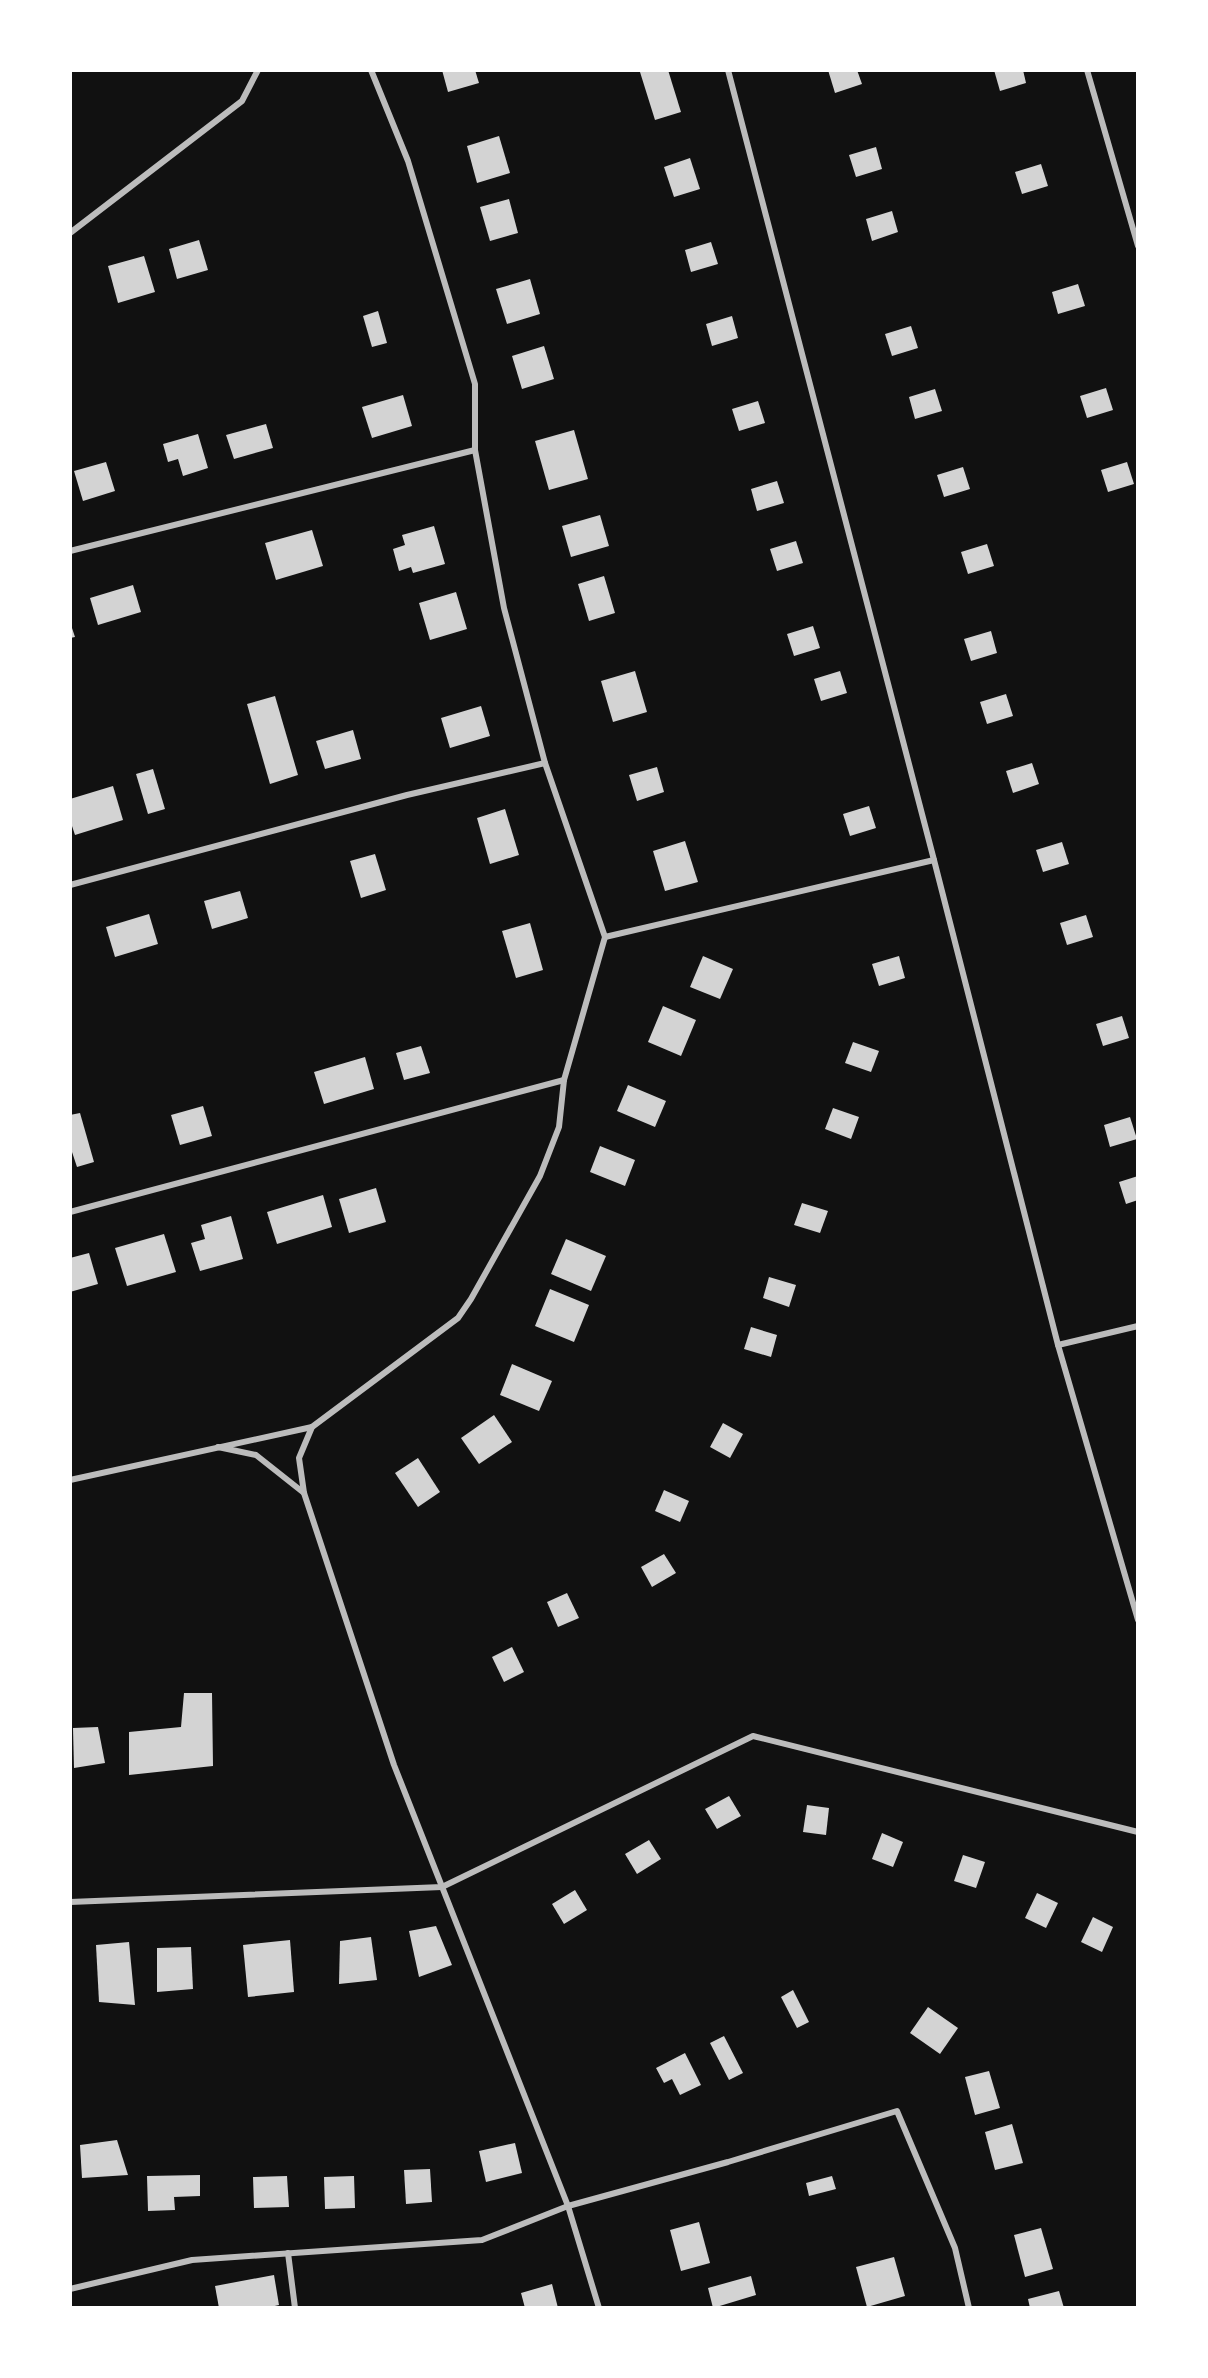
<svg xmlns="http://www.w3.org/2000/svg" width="1208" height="2378" viewBox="0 0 1208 2378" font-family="'Noto Sans',sans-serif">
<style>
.building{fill:#d3d3d3}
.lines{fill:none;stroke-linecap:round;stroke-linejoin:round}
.minor{stroke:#bcbcbc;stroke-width:6}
</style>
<rect width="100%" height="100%" fill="#111"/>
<g class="building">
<polygon points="442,70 475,70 479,83 448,92"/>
<polygon points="644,70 668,70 681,112 655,120 640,72"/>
<polygon points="828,70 857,70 862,84 835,93"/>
<polygon points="994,70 1023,70 1026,83 1000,91"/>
<polygon points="499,136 510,173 477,183 467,146"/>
<polygon points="876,147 882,169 856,177 849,155"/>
<polygon points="690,158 700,189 674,197 664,167"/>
<polygon points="1041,164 1048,186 1022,194 1015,172"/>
<polygon points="509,199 518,233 490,241 480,207"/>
<polygon points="892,211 898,232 872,241 866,219"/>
<polygon points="199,240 208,270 177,279 169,249"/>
<polygon points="711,242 718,264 691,272 685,250"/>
<polygon points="144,256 155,292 118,303 108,266"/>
<polygon points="530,279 540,314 507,324 496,289"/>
<polygon points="1078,284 1085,306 1058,314 1052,292"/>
<polygon points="378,311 387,343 372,347 363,316"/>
<polygon points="732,316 738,338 712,346 706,324"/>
<polygon points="911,326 918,348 892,356 885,334"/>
<polygon points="544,346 554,379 522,389 512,356"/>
<polygon points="1106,388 1113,410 1087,418 1080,396"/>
<polygon points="935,389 942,411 915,419 909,397"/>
<polygon points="403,395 412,426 372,438 362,407"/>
<polygon points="758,401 765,423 739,431 732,409"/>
<polygon points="266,424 273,448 234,459 226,435"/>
<polygon points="574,430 588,479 549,490 535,441"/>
<polygon points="198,434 208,468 183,476 178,459 168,462 163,444"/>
<polygon points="106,462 115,491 83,501 74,471"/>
<polygon points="1127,462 1134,484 1108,492 1101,470"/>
<polygon points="963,467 970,489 944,497 937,475"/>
<polygon points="777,481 784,503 757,511 751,489"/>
<polygon points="600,515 609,546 571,557 562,526"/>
<polygon points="434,526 445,564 413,573 411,567 399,571 393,549 405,545 402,535"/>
<polygon points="312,530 323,566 276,580 265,543"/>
<polygon points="796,541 803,563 777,571 770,549"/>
<polygon points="987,544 994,566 968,574 961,552"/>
<polygon points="604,576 615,613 589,621 578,584"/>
<polygon points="133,585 141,612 98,625 90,598"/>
<polygon points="456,592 467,629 430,640 419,603"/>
<polygon points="70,622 75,637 70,638"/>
<polygon points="813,626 820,648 794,656 787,634"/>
<polygon points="991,631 997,653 971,661 964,639"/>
<polygon points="635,671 647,712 613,722 601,681"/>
<polygon points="840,671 847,693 821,701 814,679"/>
<polygon points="1006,694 1013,716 987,724 980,702"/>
<polygon points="275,696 298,775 270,784 247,704"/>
<polygon points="481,706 490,736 450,748 441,718"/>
<polygon points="353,730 361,759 325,769 316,741"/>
<polygon points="1032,763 1039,784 1013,793 1006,771"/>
<polygon points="657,767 664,792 637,801 629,775"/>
<polygon points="153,769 165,809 148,814 136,774"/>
<polygon points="113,786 123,820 75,835 70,820 70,799"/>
<polygon points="869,806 876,828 850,836 843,814"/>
<polygon points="505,809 519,855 490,864 477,818"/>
<polygon points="685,841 698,882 665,891 653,851"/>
<polygon points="1062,842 1069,864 1043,872 1036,850"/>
<polygon points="375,854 386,890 361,898 350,861"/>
<polygon points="240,891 248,918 212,929 204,901"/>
<polygon points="149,914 158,944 115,957 106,927"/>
<polygon points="1086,915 1093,937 1067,945 1060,923"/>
<polygon points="530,923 543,970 516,978 502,931"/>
<polygon points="703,956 733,969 720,999 690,987"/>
<polygon points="899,956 905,978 879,986 872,964"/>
<polygon points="663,1006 696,1020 681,1056 648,1042"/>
<polygon points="1122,1016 1129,1038 1103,1046 1096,1024"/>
<polygon points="853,1042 879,1051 871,1072 845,1063"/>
<polygon points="421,1046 430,1073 404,1080 396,1053"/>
<polygon points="365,1057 374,1089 324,1104 314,1072"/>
<polygon points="628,1085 666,1101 655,1127 617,1111"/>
<polygon points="203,1106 212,1136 180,1145 171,1115"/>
<polygon points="833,1108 859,1117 851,1139 825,1129"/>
<polygon points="80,1113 94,1162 77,1167 70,1146 70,1115"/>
<polygon points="1130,1117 1137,1139 1110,1147 1104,1125"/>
<polygon points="600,1146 635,1160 625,1186 590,1172"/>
<polygon points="1138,1176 1138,1200 1126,1204 1119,1182"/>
<polygon points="376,1188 386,1222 349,1233 339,1199"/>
<polygon points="323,1195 332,1227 277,1244 267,1212"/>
<polygon points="802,1203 828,1211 820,1233 794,1225"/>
<polygon points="231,1216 243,1259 200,1271 191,1243 205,1239 201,1225"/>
<polygon points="164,1234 176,1272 127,1286 115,1248"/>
<polygon points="566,1239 606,1256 591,1291 551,1274"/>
<polygon points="89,1253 98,1284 70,1292 70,1258"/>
<polygon points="769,1277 796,1285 789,1307 763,1298"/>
<polygon points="550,1289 589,1305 574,1342 535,1326"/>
<polygon points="751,1327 777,1335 771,1357 744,1349"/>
<polygon points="512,1364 552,1381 539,1411 500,1395"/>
<polygon points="494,1415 512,1442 479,1464 461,1438"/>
<polygon points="723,1423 743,1434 730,1458 710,1447"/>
<polygon points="418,1458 440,1492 418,1507 395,1473"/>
<polygon points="664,1490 689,1501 680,1522 655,1511"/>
<polygon points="664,1554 676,1573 652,1587 641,1567"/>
<polygon points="567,1593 579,1618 558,1627 547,1602"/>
<polygon points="512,1647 524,1672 504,1682 492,1657"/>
<polygon points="184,1693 212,1693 213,1766 129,1775 129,1732 181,1727"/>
<polygon points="98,1727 105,1763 74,1768 73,1728"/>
<polygon points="729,1796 741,1816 717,1829 705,1809"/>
<polygon points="807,1805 829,1808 826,1835 803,1832"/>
<polygon points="882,1833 903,1842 893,1867 872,1859"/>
<polygon points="649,1840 661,1859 637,1874 625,1854"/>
<polygon points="963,1855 985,1862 976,1888 954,1881"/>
<polygon points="575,1890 587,1910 564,1924 552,1904"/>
<polygon points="1037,1893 1058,1903 1046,1928 1025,1918"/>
<polygon points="1093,1917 1113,1927 1102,1952 1081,1942"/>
<polygon points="436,1926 452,1965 419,1977 409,1931"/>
<polygon points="371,1937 377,1980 339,1984 340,1941"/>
<polygon points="290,1940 294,1992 248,1997 243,1945"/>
<polygon points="129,1942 135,2005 99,2002 96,1945"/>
<polygon points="191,1947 193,1989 157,1992 157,1948"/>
<polygon points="793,1990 809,2022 797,2028 781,1997"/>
<polygon points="928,2007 958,2028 940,2054 910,2033"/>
<polygon points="724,2036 743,2073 729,2080 710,2043"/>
<polygon points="685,2053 701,2085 680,2095 672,2079 664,2083 656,2068"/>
<polygon points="989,2071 1000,2108 975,2115 965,2077"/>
<polygon points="1012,2124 1023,2163 995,2170 985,2132"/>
<polygon points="117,2140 128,2175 82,2178 80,2145"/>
<polygon points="515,2143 522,2173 486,2182 479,2151"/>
<polygon points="430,2169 432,2202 406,2204 404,2170"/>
<polygon points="200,2175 200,2196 174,2197 175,2210 148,2211 147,2176"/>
<polygon points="287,2176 289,2207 254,2208 253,2177"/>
<polygon points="354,2176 355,2208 325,2209 324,2177"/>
<polygon points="832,2176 836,2189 809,2196 806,2183"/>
<polygon points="699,2222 710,2263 681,2271 670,2230"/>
<polygon points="1041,2228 1053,2269 1025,2277 1014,2235"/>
<polygon points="894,2257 905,2296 867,2307 856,2267"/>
<polygon points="274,2275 279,2305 266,2308 219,2308 215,2286"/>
<polygon points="751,2276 756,2295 713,2308 708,2288"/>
<polygon points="552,2284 558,2308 525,2308 521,2293"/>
<polygon points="1059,2291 1064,2308 1030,2308 1028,2299"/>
</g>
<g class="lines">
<g class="minor">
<polyline points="371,70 408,161 475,384 475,450 504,608 545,763 605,937 564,1080 559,1127 540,1176 471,1299 458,1318 312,1427 299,1458 304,1493 394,1765 568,2206 599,2308"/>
<polyline points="728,70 934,860 1058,1345 1138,1620"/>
<polyline points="1087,70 1138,246"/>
<polyline points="70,233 242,101 258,70"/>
<polyline points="70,551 475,450"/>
<polyline points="70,885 407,795 545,763"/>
<polyline points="605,937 934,860"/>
<polyline points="70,1212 564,1080"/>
<polyline points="1058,1345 1138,1326"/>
<polyline points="218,1447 256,1455 304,1493"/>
<polyline points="70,1480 312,1427"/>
<polyline points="70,1902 442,1887 753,1736 1138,1832"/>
<polyline points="288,2253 295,2308"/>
<polyline points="70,2289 192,2260 482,2240 568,2206 728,2162 897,2111 955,2248 969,2308"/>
</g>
</g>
<rect width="1208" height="2378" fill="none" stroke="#ffffff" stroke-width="144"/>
</svg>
